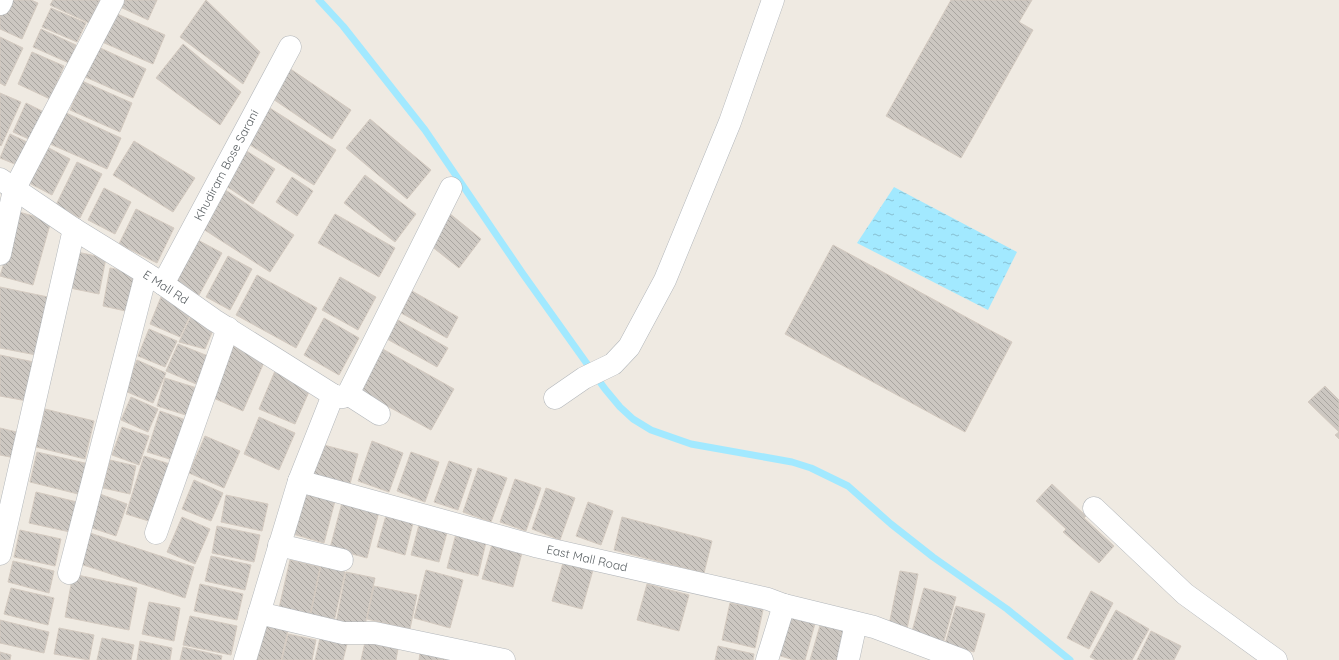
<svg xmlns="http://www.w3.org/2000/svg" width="1339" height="660" viewBox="0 0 1339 660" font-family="Quicksand,sans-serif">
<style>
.water{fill:url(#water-ripples)}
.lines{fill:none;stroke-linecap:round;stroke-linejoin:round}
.stream{stroke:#a2e9ff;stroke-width:7}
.building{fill:url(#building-back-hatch);stroke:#d4cac0}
.minor-casing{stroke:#b3b7bb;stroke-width:23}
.minor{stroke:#fff;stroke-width:22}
.labels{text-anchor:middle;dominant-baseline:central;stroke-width:3.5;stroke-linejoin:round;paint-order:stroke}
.street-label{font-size:12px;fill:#5b6164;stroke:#fff}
</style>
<defs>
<pattern id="water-ripples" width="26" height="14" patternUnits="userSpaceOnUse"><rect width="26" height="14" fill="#a2e9ff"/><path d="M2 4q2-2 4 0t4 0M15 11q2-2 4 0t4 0" fill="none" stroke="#87c0d2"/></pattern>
<pattern id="building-back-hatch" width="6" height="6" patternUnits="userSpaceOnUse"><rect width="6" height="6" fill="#ccc7c1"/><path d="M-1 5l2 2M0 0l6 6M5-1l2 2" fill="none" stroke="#a9a5a0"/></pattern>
</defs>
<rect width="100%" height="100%" fill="#efeae2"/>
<polygon class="water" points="894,187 1017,252 988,310 857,243"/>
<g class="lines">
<polyline class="stream" points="319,0 343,26 425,130 523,274 605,389 620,407 633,419 651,430 691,444 792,462 811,468 848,486 891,524 933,557 1007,609 1070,660"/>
</g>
<g class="building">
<polygon points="5,0 31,0 38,3 22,39 0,29 0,11"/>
<polygon points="53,0 100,0 89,23 50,5"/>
<polygon points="120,0 157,0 148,20 118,6"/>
<polygon points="206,0 260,52 243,84 180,37"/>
<polygon points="951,0 1032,0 1019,22 1033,30 961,158 886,116"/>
<polygon points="51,8 86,23 77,42 42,27"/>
<polygon points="115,13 165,35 153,64 102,42"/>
<polygon points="41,29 76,45 69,63 33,47"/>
<polygon points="0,37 23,48 5,86 0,83"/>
<polygon points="183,44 241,92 220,125 156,78"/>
<polygon points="96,46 146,69 133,98 83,76"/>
<polygon points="32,52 64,66 50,99 18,84"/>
<polygon points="289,68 351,110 332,139 270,97"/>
<polygon points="82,81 132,103 120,132 70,110"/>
<polygon points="0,93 21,102 1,146 0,145"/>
<polygon points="26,103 44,112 31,140 13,132"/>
<polygon points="265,105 336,150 314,185 242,140"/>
<polygon points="64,112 121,138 107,169 50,144"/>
<polygon points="370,119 431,170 407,199 346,148"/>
<polygon points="10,134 27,142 17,165 0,158"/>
<polygon points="134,141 195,178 173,212 113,175"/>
<polygon points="47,147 70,159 52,195 29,183"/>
<polygon points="245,150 275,169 253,204 223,184"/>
<polygon points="77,162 102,174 80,218 56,205"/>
<polygon points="365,175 416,214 395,242 344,203"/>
<polygon points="292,177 313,191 297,216 276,202"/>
<polygon points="104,188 131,202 115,234 88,220"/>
<polygon points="224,189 294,235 270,272 200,227"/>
<polygon points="136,209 174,228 157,263 119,244"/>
<polygon points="19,212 51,221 33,285 0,276"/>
<polygon points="449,213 481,239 459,268 426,242"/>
<polygon points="335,214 395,248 379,277 318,243"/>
<polygon points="196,239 222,253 199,295 173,281"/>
<polygon points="833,245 1012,342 965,432 785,334"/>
<polygon points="72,251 106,258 99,294 65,287"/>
<polygon points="228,256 252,269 230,310 206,297"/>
<polygon points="110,268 137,273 130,312 103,306"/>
<polygon points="257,275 317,308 296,348 236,315"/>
<polygon points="340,277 376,297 358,330 322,310"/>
<polygon points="0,287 48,297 36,355 0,348"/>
<polygon points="412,291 458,317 447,338 401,313"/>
<polygon points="161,297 192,311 180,337 150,324"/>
<polygon points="192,314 216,323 205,349 179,342"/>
<polygon points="324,318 359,338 339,375 304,355"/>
<polygon points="398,320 448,348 437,367 387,339"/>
<polygon points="149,329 177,341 165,367 138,356"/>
<polygon points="178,344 208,356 196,384 166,371"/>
<polygon points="233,346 265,360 243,411 211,397"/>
<polygon points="381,348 454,389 431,430 358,390"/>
<polygon points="0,355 34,362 27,401 0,396"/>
<polygon points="137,360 166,373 153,403 125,391"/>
<polygon points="275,371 311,387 295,424 259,409"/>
<polygon points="165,378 197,388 189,416 157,406"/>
<polygon points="1325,386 1339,400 1339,439 1335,435 1339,432 1308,402"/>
<polygon points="131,397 158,409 148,432 121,420"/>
<polygon points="45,409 94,421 85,459 36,447"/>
<polygon points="160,411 189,421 176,461 147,452"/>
<polygon points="259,417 295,433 279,470 244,454"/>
<polygon points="122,427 149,436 139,465 112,455"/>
<polygon points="0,428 21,433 15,458 0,455"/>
<polygon points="205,436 240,451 224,488 189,473"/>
<polygon points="372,441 403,453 389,492 358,481"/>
<polygon points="320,444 358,454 350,484 312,474"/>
<polygon points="37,452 89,464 82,495 30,482"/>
<polygon points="411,452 439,462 425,502 397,491"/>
<polygon points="144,456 173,465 155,523 126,514"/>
<polygon points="110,460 136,466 130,494 103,488"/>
<polygon points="449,461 472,469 458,510 434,502"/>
<polygon points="478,468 507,478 491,522 463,512"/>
<polygon points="515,479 541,488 526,531 500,522"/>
<polygon points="194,480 223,493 211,521 182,509"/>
<polygon points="1052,484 1086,516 1084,518 1114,546 1099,563 1063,532 1066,529 1036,501"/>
<polygon points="546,488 575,498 560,540 532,529"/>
<polygon points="36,492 77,502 70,532 29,523"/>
<polygon points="304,492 335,501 324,543 293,534"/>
<polygon points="100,494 127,504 116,536 89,527"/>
<polygon points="226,495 268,504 262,531 221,522"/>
<polygon points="343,499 380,508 367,558 330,548"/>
<polygon points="588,502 613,511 601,545 576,536"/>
<polygon points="387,512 414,519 405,555 377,547"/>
<polygon points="182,517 210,529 195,564 167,552"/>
<polygon points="622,517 712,541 704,573 614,550"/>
<polygon points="420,521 448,529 439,562 411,555"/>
<polygon points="217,526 260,535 254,562 212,553"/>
<polygon points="20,530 61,539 55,566 14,557"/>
<polygon points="457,530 487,538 478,576 447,568"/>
<polygon points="87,532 194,567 185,598 77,563"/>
<polygon points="493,541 523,549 513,587 482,579"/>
<polygon points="211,556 251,565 245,590 205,581"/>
<polygon points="290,560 320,567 310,615 279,608"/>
<polygon points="13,561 54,571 49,593 8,582"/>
<polygon points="563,563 593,570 582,609 552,601"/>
<polygon points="321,566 345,572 334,622 310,617"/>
<polygon points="426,570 463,580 450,628 414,618"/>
<polygon points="900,571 918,574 907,629 889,625"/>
<polygon points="346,572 375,578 364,630 336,623"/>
<polygon points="73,574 137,588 129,630 65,617"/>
<polygon points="200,584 243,594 237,620 194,611"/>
<polygon points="647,584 689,595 679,631 637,620"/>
<polygon points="374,586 417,595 410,629 367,619"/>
<polygon points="11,588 54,598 48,625 4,614"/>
<polygon points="924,588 956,597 943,644 911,635"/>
<polygon points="1091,591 1113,603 1089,649 1067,638"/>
<polygon points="149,602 180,608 174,641 142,634"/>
<polygon points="730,603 763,610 755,648 722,640"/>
<polygon points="956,606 985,614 974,652 945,644"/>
<polygon points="1116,610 1149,629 1132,660 1096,660 1090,657"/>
<polygon points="786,612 816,620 805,660 794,660 774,654"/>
<polygon points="190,616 237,626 231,655 183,645"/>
<polygon points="0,620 49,632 44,653 0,643"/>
<polygon points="821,622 849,629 840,660 810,660"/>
<polygon points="258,623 288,630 281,660 248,660"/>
<polygon points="59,628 94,635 89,660 54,654"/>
<polygon points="1151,631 1181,646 1174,660 1137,660"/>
<polygon points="288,634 316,640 312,660 282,660"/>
<polygon points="102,638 134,645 131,660 97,660"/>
<polygon points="320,638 347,644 343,660 315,660"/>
<polygon points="140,641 172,648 170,660 137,660"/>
<polygon points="365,642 398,649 396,660 361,660"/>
<polygon points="718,646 754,654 753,660 715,660"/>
<polygon points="183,647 222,656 221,660 180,660"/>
<polygon points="0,652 11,655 10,660 0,660"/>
<polygon points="420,653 453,660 419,660"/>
</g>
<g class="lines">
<defs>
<g id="minor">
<polyline points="0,4 2,0"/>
<path d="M0 179 74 229 163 284 214 320 333 395C339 397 343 399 348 394L451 188"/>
<polyline points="0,254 14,190 113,0"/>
<polyline points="163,284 290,47"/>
<polyline points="348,394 379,414"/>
<polyline points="333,395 299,481 535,546 768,599 784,605 874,627 962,660"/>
<polyline points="555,398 584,378 613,364 629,347 665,280 730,122 773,0"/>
<polyline points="1094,508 1185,594 1276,660"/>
<polyline points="156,533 228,328"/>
<polyline points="279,545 342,560"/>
<polyline points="0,554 74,229"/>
<polyline points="69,573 146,274"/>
<polyline points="259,613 343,633 375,633 504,660"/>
<polyline points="245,660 299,481"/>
<polyline points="767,660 784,605"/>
<polyline points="848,660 856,623"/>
</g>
</defs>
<use href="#minor" class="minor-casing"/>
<use href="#minor" class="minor"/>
</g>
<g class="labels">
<g class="street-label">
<text transform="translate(226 165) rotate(-62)">Khudiram Bose Sarani</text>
<text transform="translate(166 287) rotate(33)">E Mall Rd</text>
<text transform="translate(587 558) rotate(13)">East Mall Road</text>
</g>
</g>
</svg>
